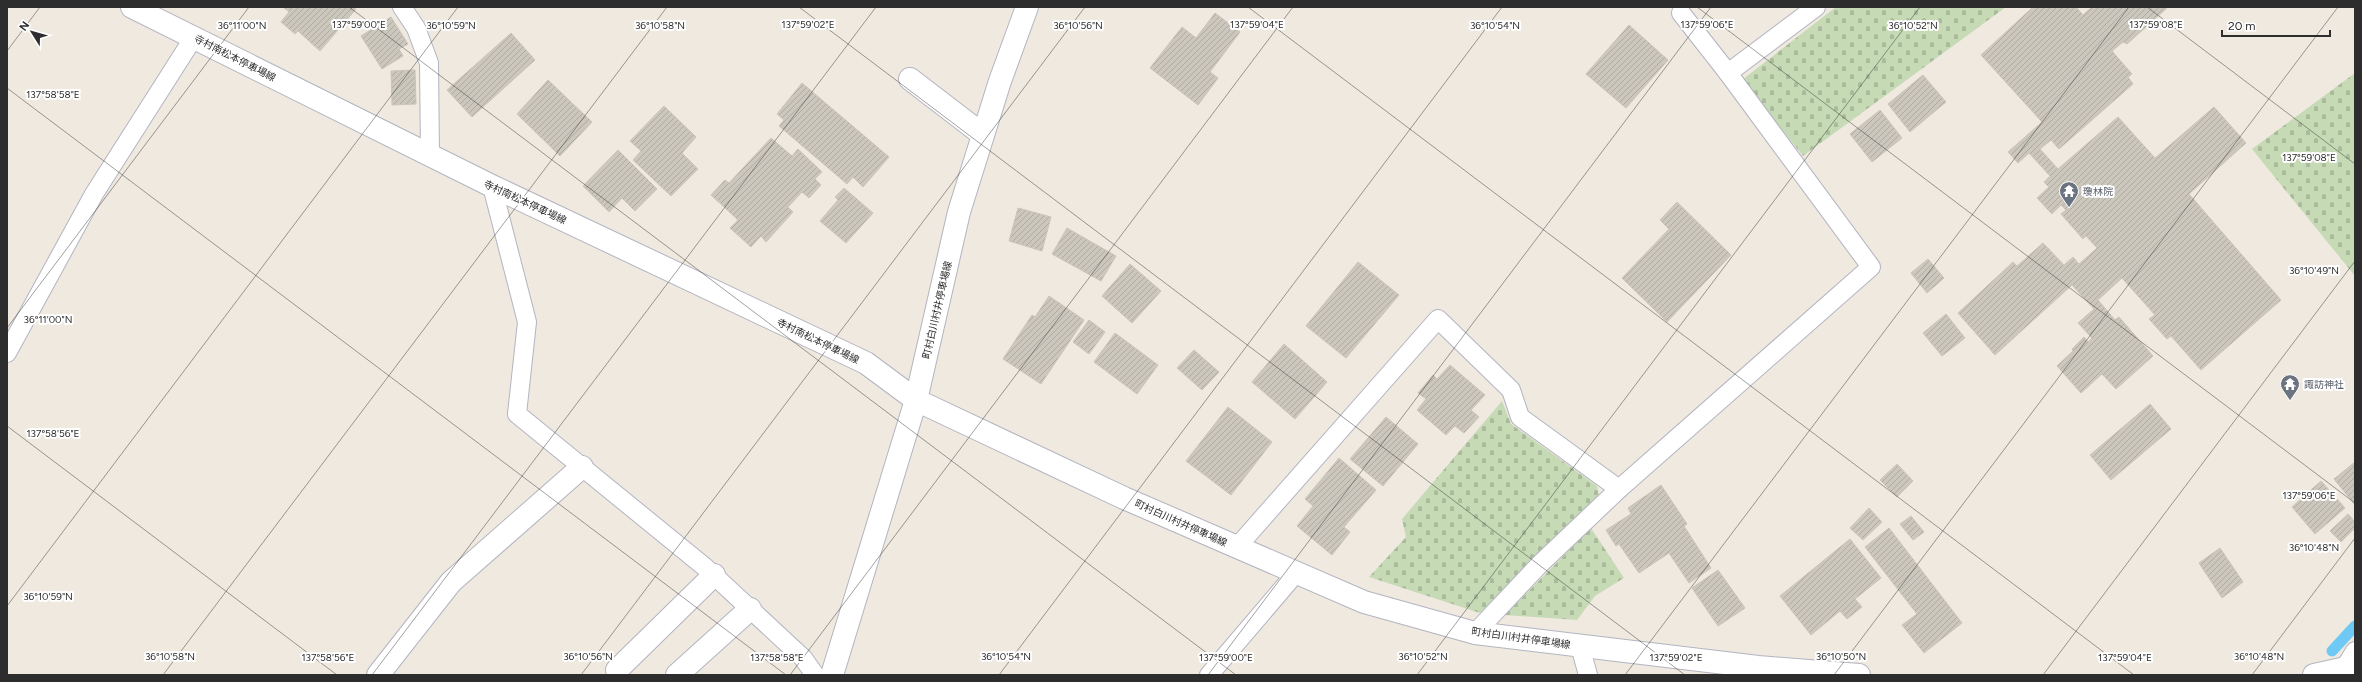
<svg xmlns="http://www.w3.org/2000/svg" width="2362" height="682" viewBox="0 0 2362 682" font-family="Figtree,'Noto Sans JP',sans-serif">
<style>
.cemetery{fill:url(#cemetery-stones)}
.lines{fill:none;stroke-linecap:round;stroke-linejoin:round}
.stream{stroke:#6ecaf5;stroke-width:11}
.building{fill:url(#building-hatch);stroke:#cbc5b8}
.service-casing{stroke:#b3b4c1;stroke-width:20}
.minor-casing{stroke:#b3b4c1;stroke-width:24}
.tertiary-casing{stroke:#b3b4c1;stroke-width:24}
.secondary-casing{stroke:#b3b4c1;stroke-width:24}
.service{stroke:#fff;stroke-width:18}
.minor{stroke:#fff;stroke-width:22}
.tertiary{stroke:#fff;stroke-width:22}
.secondary{stroke:#fff;stroke-width:22}
.ticks{fill:none;stroke:#2d2d2d;stroke-width:1;stroke-opacity:0.45}
.labels{text-anchor:middle;dominant-baseline:central;stroke-width:4;stroke-linejoin:round;paint-order:stroke}
.street-label{font-size:10px;fill:#2d2d2d;stroke:#fff}
.worship-label{font-size:10px;fill:#5b616d;stroke:#fff;text-anchor:start}
.ticks-label{font-size:10px;text-anchor:middle;fill:#2d2d2d;stroke:#fff;stroke-width:4;stroke-linejoin:round;paint-order:stroke}
</style>
<defs>
<pattern id="cemetery-stones" width="16" height="16" patternUnits="userSpaceOnUse"><rect width="16" height="16" fill="#c5dab5"/><path d="M2 7V4a2 2 0 0 1 4 0v3zM10 15v-3a2 2 0 0 1 4 0v3z" fill="#aabb9c"/></pattern>
<pattern id="building-hatch" width="6" height="6" patternUnits="userSpaceOnUse"><rect width="6" height="6" fill="#cbc7bd"/><path d="M-1 1l2-2M0 6l6-6M5 7l2-2" fill="none" stroke="#afaba3"/></pattern>
</defs>
<rect width="100%" height="100%" fill="#efe9df"/>
<g class="cemetery">
<polygon points="1836,7 2006,7 1803,156 1742,80"/>
<polygon points="2355,73 2355,276 2252,149"/>
<polygon points="1502,401 1511,424 1597,486 1599,496 1480,613 1369,577 1406,537 1402,519"/>
<polygon points="1591,528 1624,578 1595,596 1577,620 1505,615"/>
</g>
<g class="lines">
<polyline class="stream" points="2332,651 2355,626"/>
</g>
<g class="building">
<polygon points="283,7 353,7 356,9 320,51 298,31 295,34 281,22 289,12"/>
<polygon points="2033,7 2076,7 2083,15 2092,7 2167,8 2127,44 2123,42 2112,51 2132,74 2128,77 2133,84 2059,149 2051,140 2040,149 2058,169 2118,117 2155,158 2214,107 2246,143 2189,194 2281,300 2201,370 2171,336 2167,339 2149,319 2155,315 2122,278 2098,300 2115,320 2119,317 2153,356 2116,389 2102,374 2081,393 2057,366 2073,351 2072,349 2084,337 2088,342 2092,338 2078,323 2094,309 2072,285 1995,355 1958,313 2013,262 2017,266 2043,243 2064,265 2073,257 2079,264 2097,248 2086,236 2083,239 2061,214 2066,210 2061,205 2052,214 2037,198 2049,187 2044,182 2050,176 2029,153 2018,163 2008,152 2042,122 1981,55"/>
<polygon points="1215,13 1240,32 1210,72 1218,78 1198,105 1150,68 1182,27 1196,38"/>
<polygon points="391,17 408,44 399,49 403,56 382,69 361,36"/>
<polygon points="1629,25 1668,60 1626,108 1586,74"/>
<polygon points="511,33 535,60 472,117 447,90"/>
<polygon points="415,70 416,104 392,105 391,71"/>
<polygon points="1923,75 1946,102 1910,132 1888,104"/>
<polygon points="548,80 592,122 560,156 517,114"/>
<polygon points="802,83 889,157 863,187 853,177 847,184 779,126 784,120 777,114"/>
<polygon points="664,106 696,137 682,153 698,169 671,196 633,160 641,151 630,141"/>
<polygon points="1880,110 1902,138 1872,162 1850,134"/>
<polygon points="771,138 792,156 798,149 822,172 815,179 821,185 809,198 802,192 788,207 793,212 766,242 761,236 751,247 730,228 738,220 711,195 725,180 729,183"/>
<polygon points="618,150 657,189 635,211 622,198 609,212 583,186"/>
<polygon points="844,188 873,213 846,243 820,221 838,200 835,197"/>
<polygon points="1677,202 1731,255 1667,322 1622,278 1669,229 1660,220"/>
<polygon points="1018,208 1051,217 1042,251 1009,241"/>
<polygon points="1067,228 1116,256 1101,281 1052,254"/>
<polygon points="1928,259 1944,278 1927,293 1911,273"/>
<polygon points="1358,262 1399,295 1346,358 1306,326"/>
<polygon points="1130,264 1161,291 1132,323 1102,296"/>
<polygon points="1049,296 1084,320 1041,384 1003,359 1032,315 1035,317"/>
<polygon points="1946,314 1965,338 1942,356 1923,333"/>
<polygon points="1089,320 1105,332 1089,354 1073,342"/>
<polygon points="1115,333 1158,365 1137,394 1094,362"/>
<polygon points="1284,344 1327,382 1295,419 1252,382"/>
<polygon points="1194,350 1219,372 1202,390 1177,368"/>
<polygon points="1450,365 1485,395 1471,410 1479,417 1464,433 1455,426 1446,435 1417,410 1426,399 1418,393 1433,375 1437,379"/>
<polygon points="2150,404 2171,429 2111,480 2090,455"/>
<polygon points="1228,407 1272,442 1231,495 1186,461"/>
<polygon points="1386,417 1418,444 1383,486 1350,459"/>
<polygon points="1339,458 1376,490 1344,527 1350,532 1332,555 1297,526 1313,506 1305,499"/>
<polygon points="2355,462 2355,505 2334,479"/>
<polygon points="1897,464 1913,481 1897,497 1880,480"/>
<polygon points="2321,481 2345,508 2315,534 2292,507"/>
<polygon points="1661,485 1687,524 1684,526 1711,568 1689,583 1669,553 1639,573 1619,544 1616,546 1606,530 1631,514 1628,508"/>
<polygon points="1869,508 1882,522 1863,540 1850,528"/>
<polygon points="2348,514 2355,522 2355,528 2341,542 2330,531"/>
<polygon points="1911,516 1924,532 1913,540 1900,524"/>
<polygon points="1889,528 1962,623 1924,653 1902,625 1917,614 1865,547"/>
<polygon points="1850,539 1881,578 1855,599 1862,607 1847,619 1840,611 1811,635 1780,596"/>
<polygon points="2220,548 2243,582 2222,598 2199,563"/>
<polygon points="1718,570 1745,608 1718,626 1692,588"/>
</g>
<g class="lines">
<defs>
<g id="service">
<polyline points="402,7 416,28 429,63 430,156"/>
<polyline points="1728,73 1816,7"/>
<polyline points="492,186 527,322 517,414 706,568 803,658 815,675"/>
<polyline points="7,353 94,194 194,37"/>
<polyline points="1237,547 1438,319 1511,390 1520,417 1619,489"/>
<polyline points="1475,633 1540,564 1619,489 1871,267 1728,73 1681,13"/>
<polyline points="1580,646 1588,675"/>
<polyline points="2344,669 2355,651"/>
<polyline points="1209,675 1296,573"/>
</g>
<g id="minor">
<polyline points="910,79 983,135"/>
<polyline points="617,670 714,575"/>
<polyline points="378,675 451,582 582,467"/>
<polyline points="677,675 750,609"/>
</g>
<polyline id="tertiary" points="832,675 916,400"/>
<g id="secondary">
<polyline points="132,7 492,186 866,363 916,400 1124,498 1364,602 1475,633 1758,667 1859,675"/>
<polyline points="916,400 959,212 1000,81 1027,7"/>
<polyline points="2314,675 2355,666"/>
</g>
</defs>
<use href="#service" class="service-casing"/>
<use href="#minor" class="minor-casing"/>
<use href="#tertiary" class="tertiary-casing"/>
<use href="#secondary" class="secondary-casing"/>
<use href="#service" class="service"/>
<use href="#minor" class="minor"/>
<use href="#tertiary" class="tertiary"/>
<use href="#secondary" class="secondary"/>
</g>
<path class="ticks" d="M349 7 1236 675M799 7 1685 675M1248 7 2134 675M1697 7 2355 503M2147 7 2355 164M7 51 40 7M7 88 786 675M7 328 249 7M7 426 337 675M7 606 458 7M163 675 667 7M372 675 876 7M581 675 1085 7M790 675 1293 7M999 675 1502 7M1208 675 1711 7M1417 675 1920 7M1625 675 2129 7M1834 675 2338 7M2043 675 2355 261M2252 675 2355 538"/>
<defs>
<symbol id="temple-pin" viewBox="-11 -11 22 30"><path d="M0 17L-7.5 6A9.5 9.5 0 1 1 7.5 6Z" fill="#6b7280" stroke="#fff"/><path d="M0-6L5-2H3V0L6.5 2.5H4V6H1.5V3h-3V6H-4V2.5H-6.5L-3 0V-2H-5Z" fill="#fff"/></symbol>
</defs>
<g fill-rule="evenodd">
<use href="#temple-pin" x="2058" y="180" width="22" height="30"/>
<use href="#temple-pin" x="2279" y="373" width="22" height="30"/>
</g>
<g class="labels">
<g class="street-label">
<text transform="translate(235 58) rotate(27)">寺村南松本停車場線</text>
<text transform="translate(525 202) rotate(25)">寺村南松本停車場線</text>
<text transform="translate(937 310) rotate(-77)">町村白川村井停車場線</text>
<text transform="translate(818 341) rotate(26)">寺村南松本停車場線</text>
<text transform="translate(1181 523) rotate(24)">町村白川村井停車場線</text>
<text transform="translate(1521 638) rotate(8)">町村白川村井停車場線</text>
</g>
<g class="worship-label">
<text x="2083" y="191">瓊林院</text>
<text x="2304" y="384">諏訪神社</text>
</g>
</g>
<g class="ticks-label">
<text x="2156" y="28">137°59'08"E</text>
<text x="359" y="28">137°59'00"E</text>
<text x="808" y="28">137°59'02"E</text>
<text x="1257" y="28">137°59'04"E</text>
<text x="1707" y="28">137°59'06"E</text>
<text x="242" y="29">36°11'00"N</text>
<text x="451" y="29">36°10'59"N</text>
<text x="660" y="29">36°10'58"N</text>
<text x="1078" y="29">36°10'56"N</text>
<text x="1495" y="29">36°10'54"N</text>
<text x="1913" y="29">36°10'52"N</text>
<text x="53" y="98">137°58'58"E</text>
<text x="2309" y="161">137°59'08"E</text>
<text x="2314" y="274">36°10'49"N</text>
<text x="48" y="323">36°11'00"N</text>
<text x="53" y="437">137°58'56"E</text>
<text x="2309" y="499">137°59'06"E</text>
<text x="2314" y="551">36°10'48"N</text>
<text x="48" y="600">36°10'59"N</text>
<text x="170" y="660">36°10'58"N</text>
<text x="588" y="660">36°10'56"N</text>
<text x="1006" y="660">36°10'54"N</text>
<text x="1423" y="660">36°10'52"N</text>
<text x="1841" y="660">36°10'50"N</text>
<text x="2259" y="660">36°10'48"N</text>
<text x="328" y="661">137°58'56"E</text>
<text x="777" y="661">137°58'58"E</text>
<text x="1226" y="661">137°59'00"E</text>
<text x="1676" y="661">137°59'02"E</text>
<text x="2125" y="661">137°59'04"E</text>
</g>
<rect width="2362" height="682" fill="none" stroke="#2d2d2d" stroke-width="16"/>
<g transform="translate(32 32) rotate(307)" stroke="#ffffff" stroke-width="3" paint-order="stroke">
<path d="M0-3L7 15L0 10L-7 15Z" fill="#2d2d2d"/>
<text y="-6" font-size="11" font-weight="bold" text-anchor="middle" fill="#2d2d2d">N</text>
</g>
<path d="M2222 30v6h108v-6" fill="none" stroke="#2d2d2d" stroke-width="2"/>
<text x="2228" y="30" font-size="12" fill="#2d2d2d" stroke="#ffffff" stroke-width="3" paint-order="stroke">20 m</text>
</svg>
